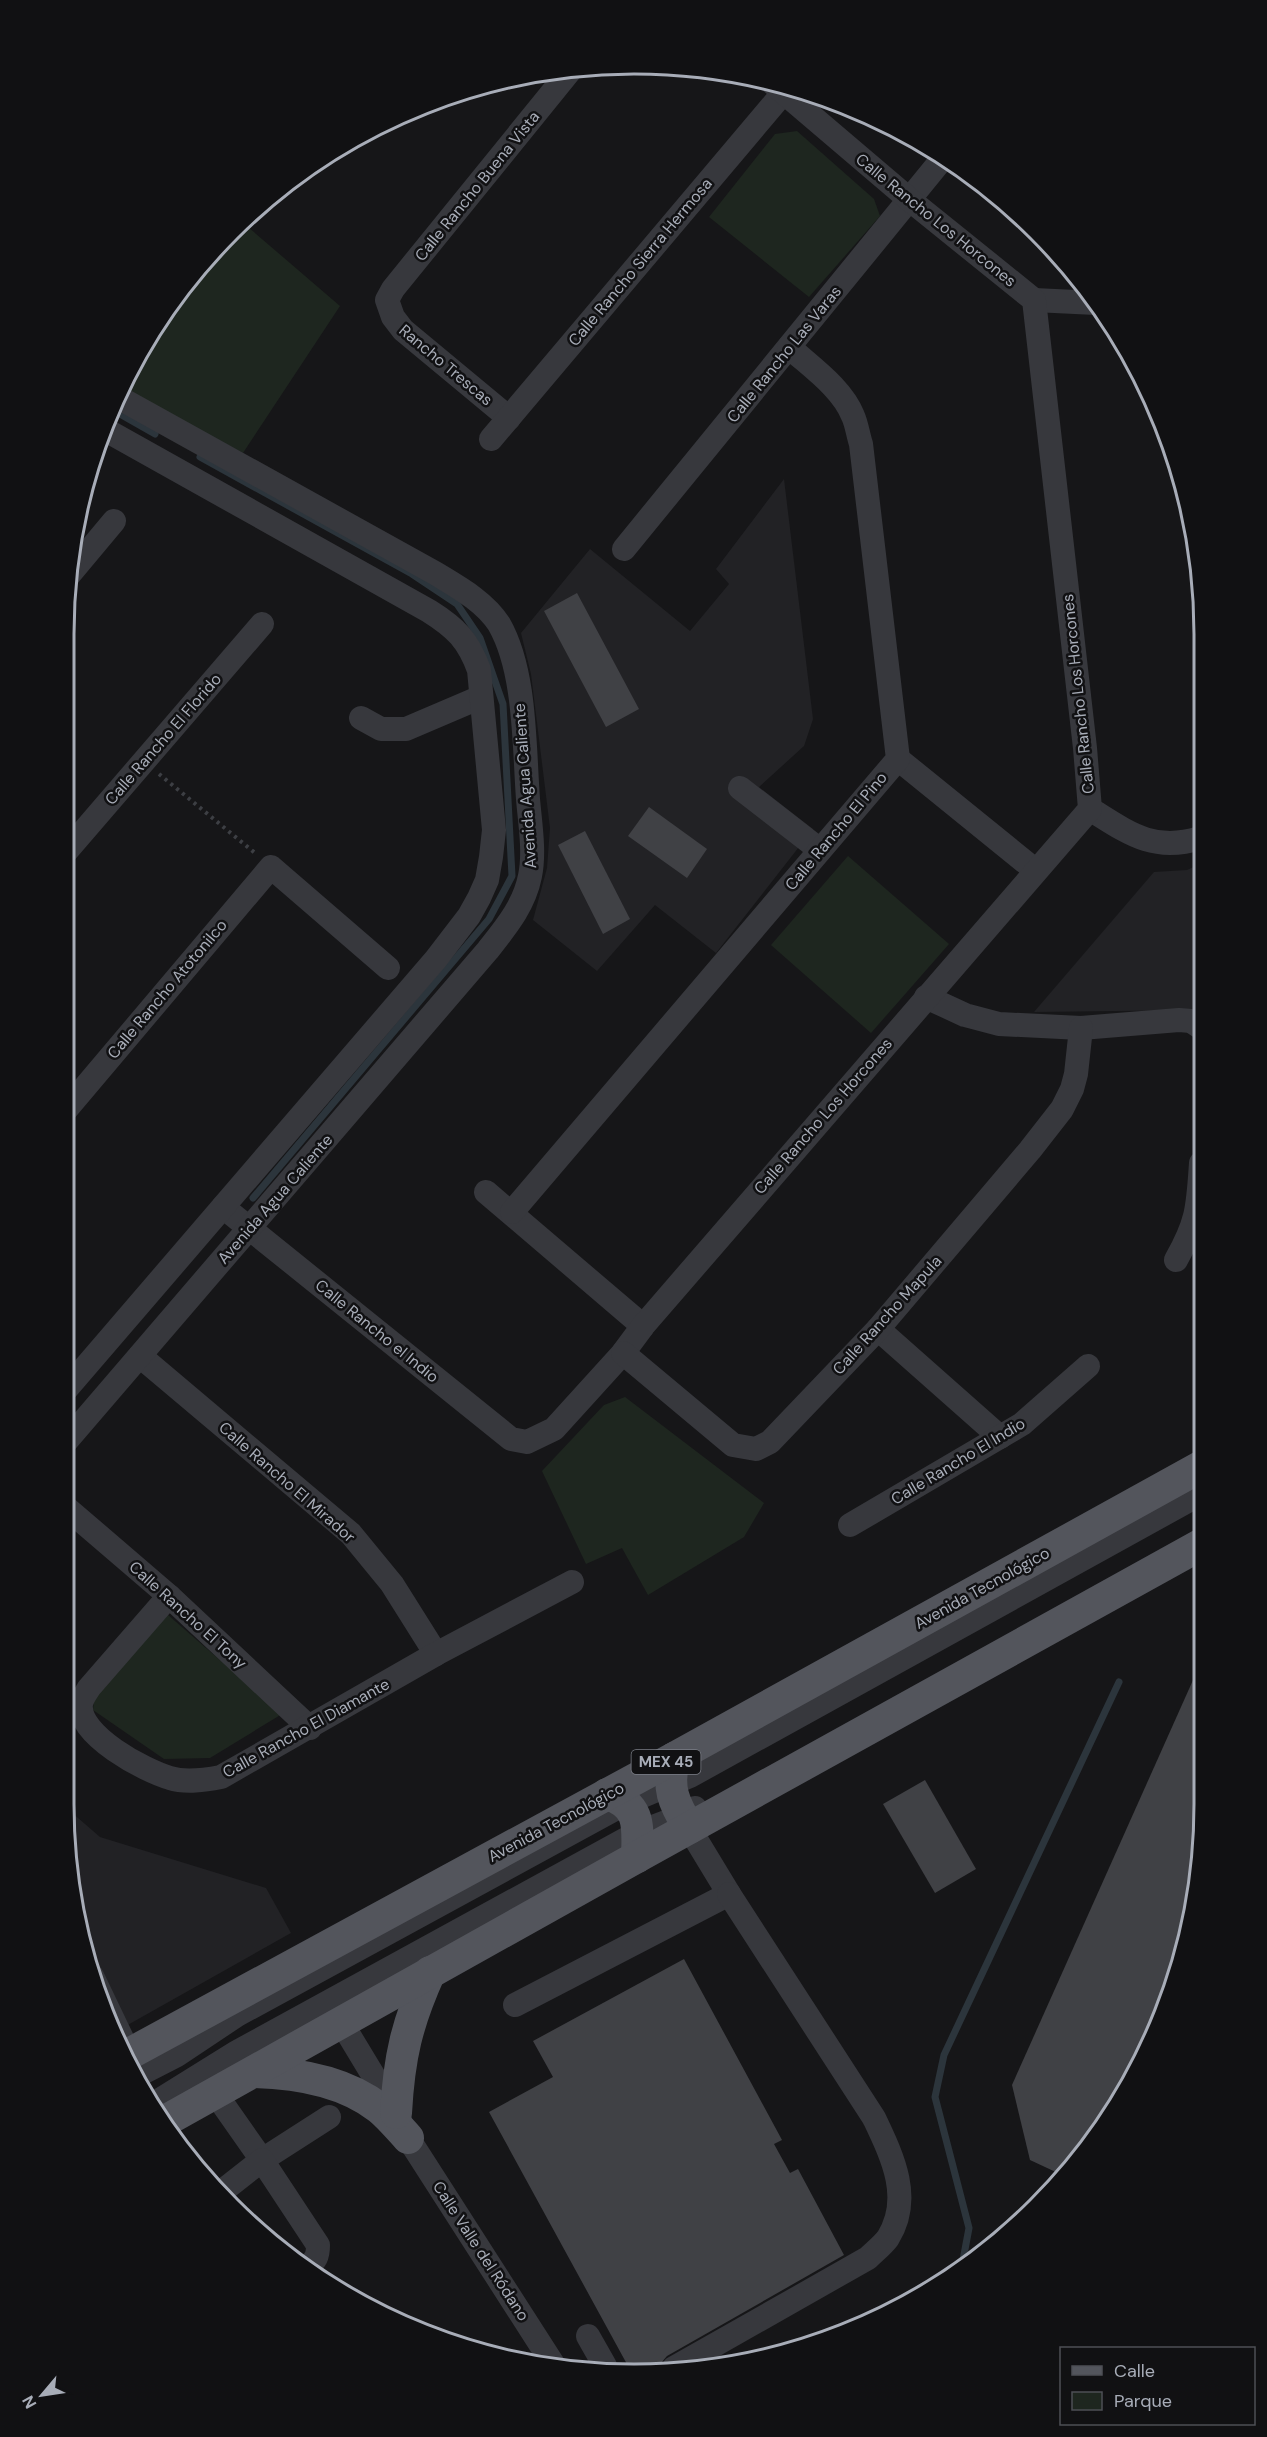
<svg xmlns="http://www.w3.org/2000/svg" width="1267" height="2437" viewBox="0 0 1267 2437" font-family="'DM Sans',sans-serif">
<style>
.built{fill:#222225}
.green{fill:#1e261f}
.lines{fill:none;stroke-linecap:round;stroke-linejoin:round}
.stream{stroke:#2c353c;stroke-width:7}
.building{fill:#404145}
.path{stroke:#3d3f44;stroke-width:4;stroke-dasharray:3 4.5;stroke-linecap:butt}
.minor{stroke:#37383d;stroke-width:24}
.major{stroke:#53555c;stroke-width:32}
.labels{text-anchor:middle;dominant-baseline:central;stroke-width:5;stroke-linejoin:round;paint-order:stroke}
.shield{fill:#111113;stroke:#7b7e86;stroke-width:1.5}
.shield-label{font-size:15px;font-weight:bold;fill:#a8adb8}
.street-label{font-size:16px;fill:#a8adb8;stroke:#111113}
.rim{fill:none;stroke:#a8adb8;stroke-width:3}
</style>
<rect width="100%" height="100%" fill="#161618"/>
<g class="built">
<polygon points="784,479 813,719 804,746 759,787 813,829 716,953 655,905 597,971 533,920 547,868 550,828 531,674 521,633 590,549 690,631 729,584 716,569"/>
<polygon points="1200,864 1200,1010 1034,1012 1154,872 1187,870"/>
<polygon points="63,1805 100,1837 266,1888 291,1933 117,2031 93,1987"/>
</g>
<g class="green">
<polygon points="797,131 874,199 880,216 809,297 709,217 775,134"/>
<polygon points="248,227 340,306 243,453 119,387 181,286 218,246 232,241"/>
<polygon points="848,856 949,944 871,1033 771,945"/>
<polygon points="625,1397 764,1503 744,1537 648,1595 622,1548 586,1564 542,1471 604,1405"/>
<polygon points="160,1608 282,1714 210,1758 164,1759 93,1710 95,1689"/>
</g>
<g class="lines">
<g class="stream">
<polyline points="111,409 155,434"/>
<polyline points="200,457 412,574 457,604 480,638 503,704 512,876 489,919 253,1198"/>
<polyline points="963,2260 969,2228 935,2097 944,2055 1119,1682"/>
</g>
</g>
<g class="building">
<polygon points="577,593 639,709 606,727 544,611"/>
<polygon points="649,807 707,849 687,878 628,836"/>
<polygon points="585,831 630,919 603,934 558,845"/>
<polygon points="1202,1660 1203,1840 1185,1951 1145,2056 1060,2174 1030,2160 1012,2085"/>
<polygon points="925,1780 976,1869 935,1893 883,1804"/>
<polygon points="684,1959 782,2140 774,2144 790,2173 798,2169 844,2255 667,2356 661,2363 653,2367 628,2366 489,2112 553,2077 533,2041"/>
</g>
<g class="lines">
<polyline class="path" points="159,774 255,853"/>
<g class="minor">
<polyline points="1034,300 1096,303"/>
<polyline points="509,418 403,330 393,317 387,300 393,289 573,67"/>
<polyline points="491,439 789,86"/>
<polyline points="624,549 943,158"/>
<polyline points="68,576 114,521"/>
<polyline points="361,718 381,729 406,729 481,697"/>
<polyline points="898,759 1035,870"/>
<polyline points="740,788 820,850"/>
<path d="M1090 809C1127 832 1153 853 1200 838"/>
<polyline points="64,854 262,624"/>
<polyline points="926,997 965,1015 999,1024 1081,1028 1179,1020 1191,1021 1200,1027"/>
<polyline points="64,1112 271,867 388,968"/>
<polyline points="486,1192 643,1326"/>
<polyline points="223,1207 511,1439 527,1442 554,1429 623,1353 643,1326 1090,809 1085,748 1034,300 910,200 769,80"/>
<path d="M512 1212 898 759 861 444C858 435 857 425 853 416 842 388 811 367 789 347"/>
<path d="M1176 1260C1198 1221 1198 1207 1201 1163"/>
<polyline points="878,1329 1000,1437"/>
<polyline points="623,1353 733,1445 756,1449 770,1442 878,1329 1030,1150 1062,1109 1072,1089 1076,1074 1081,1028"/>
<polyline points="140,1356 351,1534 392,1584 436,1654"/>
<path d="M63 1393 436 959 469 916 479 898 487 880 491 857 494 830 479 670C468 640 456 628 429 611L104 429"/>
<path d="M63 1445 488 950C506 927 524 906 530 876 535 852 530 823 528 799 524 746 526 671 499 624 484 601 458 587 435 573L116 396"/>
<polyline points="63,1505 169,1596 310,1728"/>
<polyline points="850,1525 1022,1424 1088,1366"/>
<path d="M169 1596 89 1688C86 1693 82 1698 81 1704 77 1735 145 1771 170 1778 186 1783 205 1780 221 1777L436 1654 572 1582"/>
<polyline points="92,1976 129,2053"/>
<polyline points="515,2005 729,1894 689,1828"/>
<polyline points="341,2022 396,2113 408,2138 553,2364"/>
<polyline points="140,2074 177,2055 237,2015 626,1803 690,1776 1202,1493"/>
<polyline points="215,2093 262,2160 329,2117"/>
<polyline points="155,2103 237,2052 637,1833 682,1816 695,1808"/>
<path d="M220 2193 262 2160 318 2245C318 2256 316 2261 306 2267"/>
<polyline points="588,2336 605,2366"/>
<path d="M674 2368 868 2258C874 2252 883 2245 888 2238 913 2198 892 2156 874 2118L729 1894"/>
</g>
<g class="major">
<path d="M674 1758C667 1788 673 1802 689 1828"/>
<path d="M607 1794C641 1805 638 1826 637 1857"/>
<polyline points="129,2054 674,1758 1202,1466"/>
<path d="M254 2072C296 2073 344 2081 379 2108 389 2116 399 2128 408 2138"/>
<path d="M396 2113C399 2057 407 2023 430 1972"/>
<polyline points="165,2121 637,1857 1202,1544"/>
</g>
</g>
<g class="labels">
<rect class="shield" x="631.5" y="1750" width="69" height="24" rx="4.5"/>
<g class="shield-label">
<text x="666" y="1762">MEX 45</text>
</g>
<g class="street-label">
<text transform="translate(477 186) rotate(-51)">Calle Rancho Buena Vista</text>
<text transform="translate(936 220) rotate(39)">Calle Rancho Los Horcones</text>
<text transform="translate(640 262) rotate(-50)">Calle Rancho Sierra Hermosa</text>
<text transform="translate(784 354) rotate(-51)">Calle Rancho Las Varas</text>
<text transform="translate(446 365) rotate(40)">Rancho Trescas</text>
<text transform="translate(1078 694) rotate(-96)">Calle Rancho Los Horcones</text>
<text transform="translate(163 739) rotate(-49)">Calle Rancho El Florido</text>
<text transform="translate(525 786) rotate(-94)">Avenida Agua Caliente</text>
<text transform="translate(836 831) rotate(-50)">Calle Rancho El Pino</text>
<text transform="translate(167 989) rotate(-50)">Calle Rancho Atotonilco</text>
<text transform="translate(823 1116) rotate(-49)">Calle Rancho Los Horcones</text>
<text transform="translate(275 1199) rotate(-49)">Avenida Agua Caliente</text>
<text transform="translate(887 1315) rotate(-48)">Calle Rancho Mapula</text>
<text transform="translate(377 1331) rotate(39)">Calle Rancho el Indio</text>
<text transform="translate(958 1461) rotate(-31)">Calle Rancho El Indio</text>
<text transform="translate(287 1482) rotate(41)">Calle Rancho El Mirador</text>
<text transform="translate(982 1588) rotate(-29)">Avenida Tecnológico</text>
<text transform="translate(188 1615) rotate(42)">Calle Rancho El Tony</text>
<text transform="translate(306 1728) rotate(-29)">Calle Rancho El Diamante</text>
<text transform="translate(556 1822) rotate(-28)">Avenida Tecnológico</text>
<text transform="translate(481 2251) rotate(57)">Calle Valle del Ródano</text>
</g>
</g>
<path d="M0 0H1267V2437H0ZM634 74H634A560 560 0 0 1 1194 634V1804A560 560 0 0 1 634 2364H634A560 560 0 0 1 74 1804V634A560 560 0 0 1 634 74Z" fill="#111113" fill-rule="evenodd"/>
<path class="rim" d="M634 74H634A560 560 0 0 1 1194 634V1804A560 560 0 0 1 634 2364H634A560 560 0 0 1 74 1804V634A560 560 0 0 1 634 74Z"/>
<rect x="1060" y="2347" width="195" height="78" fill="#111113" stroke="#4d4f55" stroke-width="1.5"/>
<rect x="1072" y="2366" width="30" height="9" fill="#53555c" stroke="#4d4f55" stroke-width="1.5"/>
<text x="1114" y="2377" font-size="18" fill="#a8adb8">Calle</text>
<rect x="1072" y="2392" width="30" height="18" fill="#1e261f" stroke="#4d4f55" stroke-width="1.5"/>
<text x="1114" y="2407" font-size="18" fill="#a8adb8">Parque</text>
<g transform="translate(42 2395) rotate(241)" stroke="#111113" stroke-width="4.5" paint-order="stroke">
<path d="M0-4.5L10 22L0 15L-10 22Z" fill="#a8adb8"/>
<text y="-9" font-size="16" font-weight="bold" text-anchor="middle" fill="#a8adb8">N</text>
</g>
</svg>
